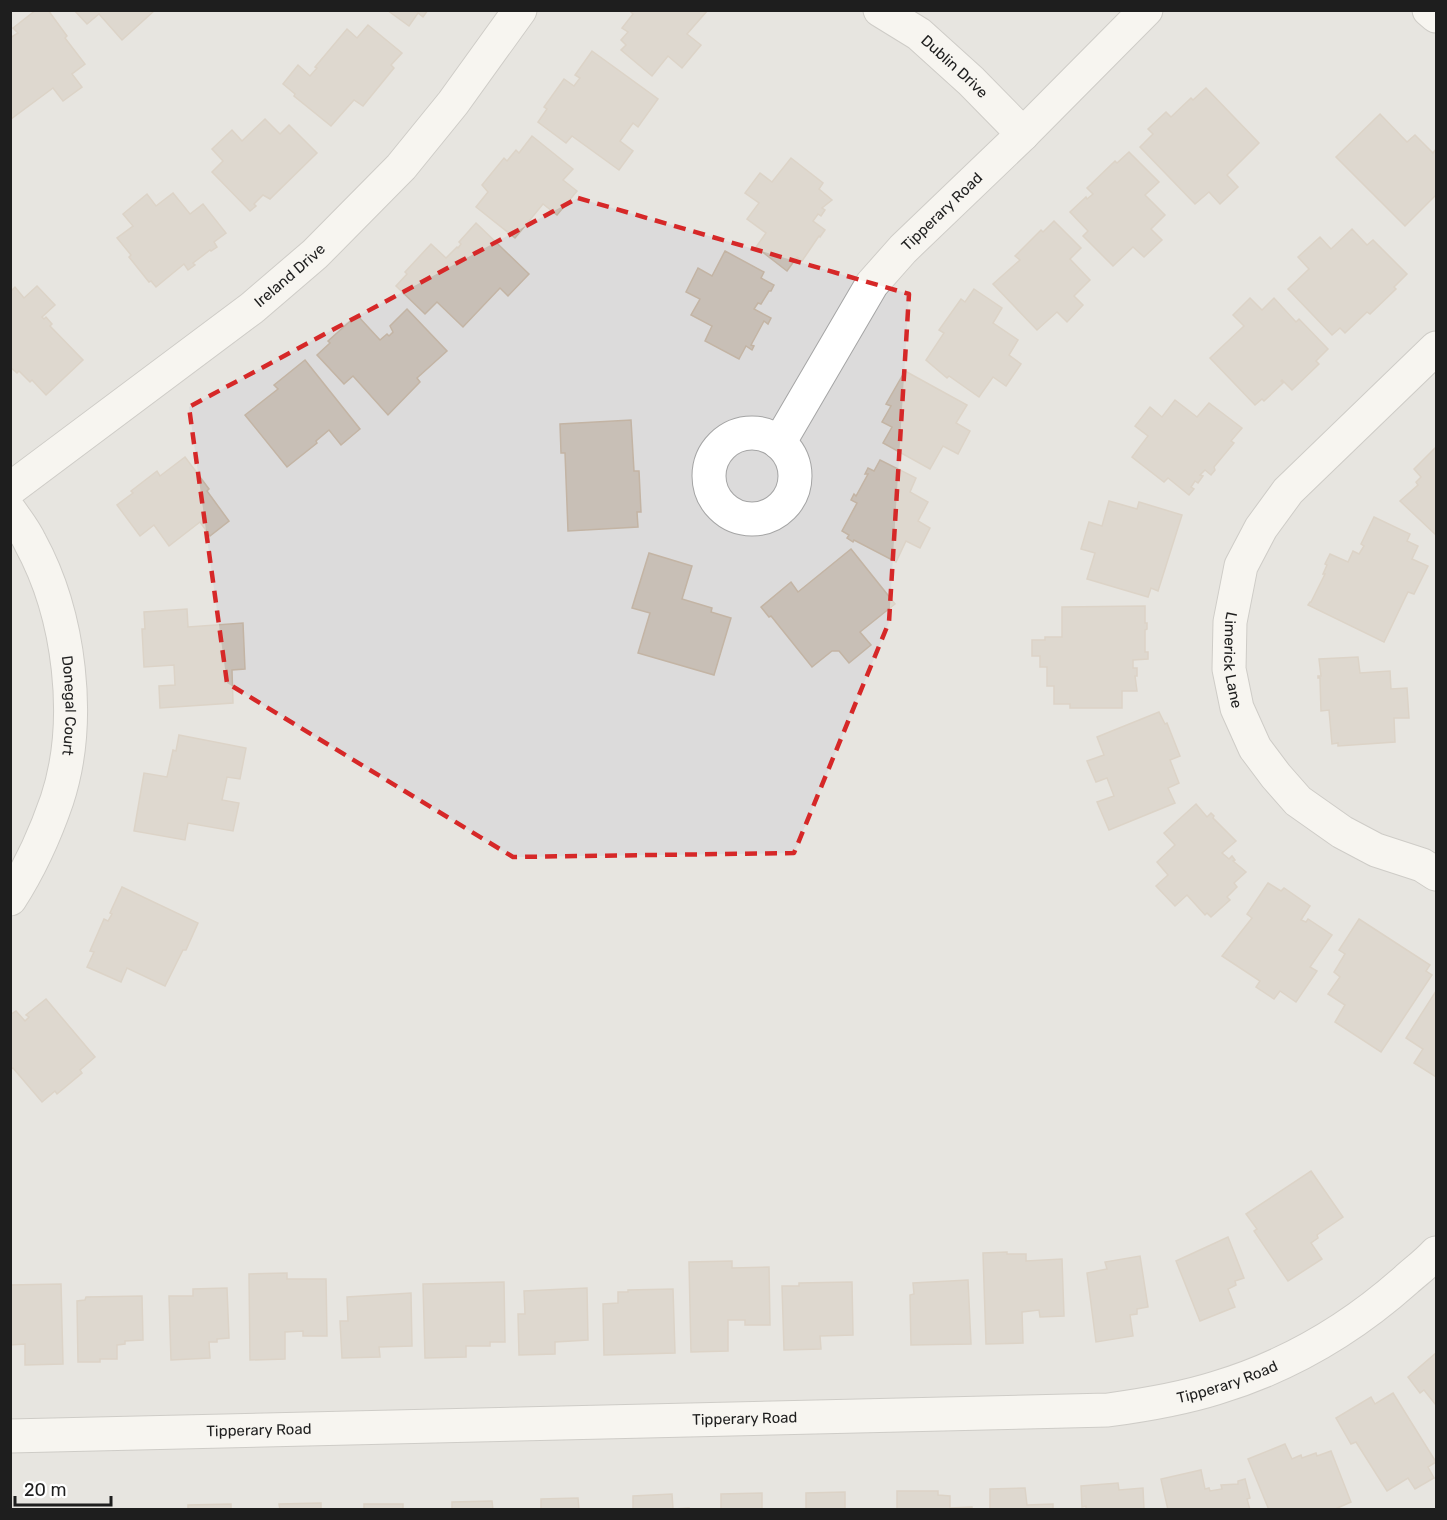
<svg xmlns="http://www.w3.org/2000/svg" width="1447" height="1520" viewBox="0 0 1447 1520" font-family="Rubik,sans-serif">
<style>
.residential{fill:#dcdbdb}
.building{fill:#c8bfb6;stroke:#c3b4a4;stroke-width:1.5}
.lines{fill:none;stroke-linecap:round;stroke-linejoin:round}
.minor-casing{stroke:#a5a5a5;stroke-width:35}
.minor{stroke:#fff;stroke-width:33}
.marked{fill:none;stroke:#d62828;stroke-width:4.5;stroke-dasharray:12 8;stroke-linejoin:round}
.labels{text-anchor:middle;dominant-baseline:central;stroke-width:6;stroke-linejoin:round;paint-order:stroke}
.street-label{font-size:15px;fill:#1e1e1e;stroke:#fff}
</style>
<rect width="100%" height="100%" fill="#f0ede3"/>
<rect class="residential" x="11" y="11" width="1425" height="1498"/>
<g class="building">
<polygon points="36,10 48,10 67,36 65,38 85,64 72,74 82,87 63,101 53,88 11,119 10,38 18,33 13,28"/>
<polygon points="74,10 155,10 122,40 99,14 87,24"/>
<polygon points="387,10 428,10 423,17 418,13 409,26"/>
<polygon points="629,10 708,10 687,34 701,45 682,68 668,56 652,76 621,50 626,45 621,40 628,32 622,28 633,14"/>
<polygon points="368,25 402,53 391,65 394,68 363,106 354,100 331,126 294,96 295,94 283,84 298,65 310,76 317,68 315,67 347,29 357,38"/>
<polygon points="592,51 658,99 638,127 633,123 620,141 633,151 619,170 572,136 566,143 538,122 547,109 544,107 564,79 574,86 580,78 575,75"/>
<polygon points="1206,88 1259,143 1227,175 1238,187 1220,204 1209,192 1195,204 1140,147 1153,134 1148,129 1166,112 1171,117 1191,98 1193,100"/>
<polygon points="1380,114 1407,142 1415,135 1433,153 1436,149 1436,195 1405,226 1336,157"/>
<polygon points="265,119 280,134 289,125 317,153 270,199 263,195 254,204 256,206 250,211 212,172 223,161 212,149 232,130 242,141"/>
<polygon points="532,136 573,169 563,180 577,191 557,215 543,204 515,238 476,207 488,192 482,185 504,158 507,161 516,150 519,153"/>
<polygon points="1129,152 1159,182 1145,195 1165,215 1151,229 1162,240 1144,257 1133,247 1113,266 1083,236 1088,231 1070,212 1086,197 1087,199 1093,194 1087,188 1115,161 1117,163"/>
<polygon points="791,158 823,183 819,189 832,200 822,208 825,210 821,216 818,214 813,221 825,230 820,237 819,236 802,261 797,257 787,271 756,247 766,233 747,219 759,203 745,193 760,173 772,182"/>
<polygon points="173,193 190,214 203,204 226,233 214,242 217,247 211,251 210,250 193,263 195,265 188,270 184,264 156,287 151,281 149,282 129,257 131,255 117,238 133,226 123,214 147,194 156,206"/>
<polygon points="1054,221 1081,248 1070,259 1090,280 1074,296 1083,305 1067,322 1057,312 1037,330 993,284 1020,260 1015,256 1041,230 1043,232"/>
<polygon points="476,223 529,274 508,296 500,288 463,327 437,302 425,314 396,286 407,274 405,272 431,244 446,258 457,247 458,248 461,244 459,242"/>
<polygon points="1352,229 1367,245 1373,240 1407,274 1394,287 1396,289 1370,314 1367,312 1345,333 1340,328 1332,335 1288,289 1309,269 1298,257 1320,237 1331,249"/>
<polygon points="725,251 764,272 761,278 774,285 771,291 769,291 761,304 758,303 754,309 771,318 768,324 764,321 751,345 754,346 752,350 746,346 739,359 705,341 712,326 691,315 700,299 686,292 698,268 712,276"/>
<polygon points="37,286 55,305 42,317 44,319 46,317 52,324 50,326 83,360 46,395 32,380 30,382 19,371 17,373 10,367 10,292 15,287 24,298"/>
<polygon points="974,289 1002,308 993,323 1018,340 1009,355 1021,364 1006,386 993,377 979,397 949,376 947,378 926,360 944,333 939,330 961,299 965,302"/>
<polygon points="1250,298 1262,310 1274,298 1296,322 1299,319 1328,349 1316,361 1319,364 1292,390 1282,380 1281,381 1283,383 1264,401 1262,399 1255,405 1210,358 1244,326 1233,315"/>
<polygon points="407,309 447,351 417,378 420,382 388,415 353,376 344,384 317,355 330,343 328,341 357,315 380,340 387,334 389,336 393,332 390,326"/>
<polygon points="305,360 360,429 341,445 329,430 316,441 317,443 287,467 245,415 278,389 274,385"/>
<polygon points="905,371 967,405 956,423 970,431 958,454 943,446 930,469 883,443 892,427 882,422 891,406 886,404"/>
<polygon points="1175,400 1197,417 1209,403 1242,428 1231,441 1234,443 1214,467 1215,470 1211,475 1205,470 1200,475 1203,476 1198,483 1195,481 1191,487 1194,489 1189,495 1168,478 1164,482 1132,457 1148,436 1135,426 1150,407 1162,417"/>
<polygon points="631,420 634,471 639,471 641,512 637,512 638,527 568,531 565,453 561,453 560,424"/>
<polygon points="1436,447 1436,535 1400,501 1418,485 1416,482 1421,477 1414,469"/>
<polygon points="185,457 209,489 207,491 229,521 210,536 200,522 169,546 154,525 140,536 117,505 133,493 131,491 157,471 160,476"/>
<polygon points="880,460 916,478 910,492 928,502 918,521 930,528 920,548 906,541 896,562 854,540 853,542 847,538 849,535 842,531 857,503 851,500 854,494 856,496 868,474 865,474 868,468 874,471"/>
<polygon points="1109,501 1137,509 1139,502 1182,515 1158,591 1151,588 1148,597 1087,579 1095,553 1081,549 1089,522 1102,526"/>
<polygon points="1374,517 1410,534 1407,541 1418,546 1412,559 1428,566 1414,594 1408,592 1384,642 1308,605 1310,602 1311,602 1325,574 1323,574 1327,565 1325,564 1330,554 1348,562 1353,551 1359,554 1364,546 1361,544"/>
<polygon points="851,549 895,604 860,632 871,645 849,663 839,651 832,651 812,667 771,616 769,617 761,607 791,582 798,592"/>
<polygon points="649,553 692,566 682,599 712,608 711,612 731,618 714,675 638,653 650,613 632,608"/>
<polygon points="1145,606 1145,623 1147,623 1147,629 1145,630 1145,652 1148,652 1148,659 1133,660 1133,668 1137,668 1137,676 1135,676 1137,691 1122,691 1122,708 1070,708 1070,704 1054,704 1054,686 1047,686 1047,667 1040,667 1040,656 1032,656 1032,640 1045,640 1045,637 1062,637 1062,607"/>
<polygon points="187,609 188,627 243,623 245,669 232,670 233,703 160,708 159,686 175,685 174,665 144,667 142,629 145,629 144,612"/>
<polygon points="1358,657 1360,673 1390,671 1391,689 1407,688 1409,718 1394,718 1395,742 1338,746 1338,743 1332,744 1329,710 1321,711 1320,678 1318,678 1318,676 1321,676 1319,659"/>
<polygon points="1159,712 1165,724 1167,723 1180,756 1170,760 1179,783 1168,788 1175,803 1109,830 1097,802 1114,796 1107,778 1096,782 1087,761 1104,755 1097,737"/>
<polygon points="179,735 246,748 240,779 227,777 222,800 239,803 233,831 188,823 185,840 134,831 144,773 167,777 173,750 176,751"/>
<polygon points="1196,804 1207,817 1211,813 1214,816 1213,818 1236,841 1222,853 1229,859 1232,856 1235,860 1233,861 1246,872 1234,883 1237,887 1227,897 1230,900 1211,917 1207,913 1205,915 1187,895 1175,906 1156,886 1168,875 1157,862 1175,845 1164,833"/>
<polygon points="1268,883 1281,891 1284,888 1310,906 1301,920 1306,922 1308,919 1332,935 1310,967 1317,971 1296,1002 1280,991 1274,999 1256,987 1260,981 1222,956 1252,918 1247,914"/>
<polygon points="122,887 198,923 186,950 183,950 165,986 127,968 121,982 87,967 94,952 90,951 104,919 108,921 112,914 110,913"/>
<polygon points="1359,919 1430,965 1426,971 1432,975 1381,1052 1335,1022 1345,1005 1328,994 1340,977 1334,972 1345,954 1339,950"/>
<polygon points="1436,991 1436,1077 1414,1063 1423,1049 1406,1038"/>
<polygon points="46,999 95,1057 80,1070 82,1073 57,1094 55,1091 42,1102 13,1068 10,1070 10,1015 16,1011 25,1021 29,1017 26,1015"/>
<polygon points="1311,1171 1343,1217 1317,1235 1318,1238 1311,1243 1322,1259 1288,1281 1254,1231 1257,1229 1246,1214"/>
<polygon points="1228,1237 1244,1278 1235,1281 1236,1285 1228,1289 1235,1307 1200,1321 1176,1261"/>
<polygon points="1007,1252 1007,1254 1026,1254 1026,1261 1062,1259 1064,1316 1040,1317 1039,1310 1022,1312 1023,1343 986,1344 983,1253"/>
<polygon points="1140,1256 1148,1307 1137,1309 1137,1314 1130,1315 1133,1336 1096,1342 1087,1273 1107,1269 1105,1262"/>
<polygon points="732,1261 732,1268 769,1267 770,1325 745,1325 745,1320 728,1320 728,1351 691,1352 689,1262"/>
<polygon points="287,1273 287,1279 326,1279 327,1336 303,1336 303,1331 285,1332 285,1359 250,1360 249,1274"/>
<polygon points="968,1280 971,1344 911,1345 910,1295 914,1294 913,1283"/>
<polygon points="504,1282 505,1342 490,1342 490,1346 466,1346 466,1357 425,1358 423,1284"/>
<polygon points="852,1282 853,1335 820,1336 821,1349 784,1350 782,1286 799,1286 799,1283"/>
<polygon points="61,1284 63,1364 25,1365 25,1344 10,1345 10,1285"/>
<polygon points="227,1288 229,1338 217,1339 217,1342 209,1342 210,1358 171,1360 169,1296 193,1296 193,1289"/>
<polygon points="587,1288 588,1340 555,1342 555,1354 519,1355 518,1314 525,1314 524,1291"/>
<polygon points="673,1289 675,1353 604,1355 603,1304 618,1303 618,1292 628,1292 628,1290"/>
<polygon points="411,1293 412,1346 379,1347 380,1357 342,1358 340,1321 348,1321 347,1297"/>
<polygon points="142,1296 143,1340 125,1341 125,1344 117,1345 117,1359 100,1359 100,1362 78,1362 77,1301 85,1300 86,1297"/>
<polygon points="1436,1353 1436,1405 1424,1390 1420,1393 1408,1377"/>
<polygon points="1393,1393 1436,1462 1428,1467 1434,1478 1415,1489 1408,1478 1387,1491 1356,1442 1351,1444 1336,1418 1371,1397 1375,1404"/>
<polygon points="1285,1444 1292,1459 1301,1455 1302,1458 1316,1453 1317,1456 1331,1451 1351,1502 1333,1510 1269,1510 1248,1459"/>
<polygon points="1201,1470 1205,1489 1209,1488 1210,1491 1222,1489 1221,1485 1238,1484 1238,1481 1245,1479 1250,1498 1247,1499 1250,1510 1168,1510 1161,1479"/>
<polygon points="1118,1483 1119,1490 1143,1488 1144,1510 1086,1510 1086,1506 1082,1507 1081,1486"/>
<polygon points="1025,1488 1027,1505 1053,1504 1053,1510 990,1510 990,1489"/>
<polygon points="897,1491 938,1491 938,1495 950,1496 950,1508 972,1507 972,1510 897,1510"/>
<polygon points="845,1492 845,1510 806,1510 806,1493"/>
<polygon points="762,1493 762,1510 721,1510 721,1494"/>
<polygon points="672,1494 673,1509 689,1508 689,1510 633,1510 633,1496"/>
<polygon points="578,1498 579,1510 541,1510 541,1499"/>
<polygon points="492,1501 493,1510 452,1510 452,1502"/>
<polygon points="321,1503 321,1510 280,1510 279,1504"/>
<polygon points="231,1504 231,1510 188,1510 188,1505"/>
<rect x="364" y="1504" width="39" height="6"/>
</g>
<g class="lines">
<defs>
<g id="minor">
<path id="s1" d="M880 10 919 34 971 81 1023 134"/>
<polyline points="1429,10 1436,16"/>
<path id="s2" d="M1436 348 1288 491 1261 528 1241 566 1230 622 1229 669 1237 708 1255 748 1276 776 1298 801 1342 832 1376 850 1422 865 1436 874"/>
<circle cx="752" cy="476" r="43"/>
<path id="s3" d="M779 443 872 284 903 249 1023 134 1146 10"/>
<path id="s4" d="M10 489 252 308 315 254 401 167 453 103 520 10"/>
<path id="s5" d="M10 511C17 521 25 531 30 542 70 615 83 721 57 800 45 835 30 868 10 899"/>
<path id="s6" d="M10 1436 1108 1410C1145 1405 1181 1399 1216 1388 1286 1367 1351 1329 1406 1280 1416 1271 1427 1263 1436 1253"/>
</g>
</defs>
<use href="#minor" class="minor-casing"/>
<use href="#minor" class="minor"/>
</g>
<path d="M0 0H1447V1520H0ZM578 198 909 294 889 622 794 853 513 857 227 683 189 407Z" fill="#f0ede3" fill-opacity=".55" fill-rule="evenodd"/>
<path class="marked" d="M578 198 909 294 889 622 794 853 513 857 227 683 189 407Z"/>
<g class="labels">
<g class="street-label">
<text stroke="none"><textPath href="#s1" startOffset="94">Dublin Drive</textPath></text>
<text stroke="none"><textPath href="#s3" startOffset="285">Tipperary Road</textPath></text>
<text stroke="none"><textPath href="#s4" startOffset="352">Ireland Drive</textPath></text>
<text stroke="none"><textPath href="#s2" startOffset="390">Limerick Lane</textPath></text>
<text stroke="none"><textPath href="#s5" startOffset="207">Donegal Court</textPath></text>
<text stroke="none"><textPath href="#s6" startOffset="1221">Tipperary Road</textPath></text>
<text stroke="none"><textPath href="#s6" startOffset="735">Tipperary Road</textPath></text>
<text stroke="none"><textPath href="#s6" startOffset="249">Tipperary Road</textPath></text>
</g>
</g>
<rect width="1447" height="1520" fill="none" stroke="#1e1e1e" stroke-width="24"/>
<path d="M15 1496v9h96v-9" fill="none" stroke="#1e1e1e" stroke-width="3"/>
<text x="24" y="1496" font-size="18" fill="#1e1e1e" stroke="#ffffff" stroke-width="4.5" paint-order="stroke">20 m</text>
</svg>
